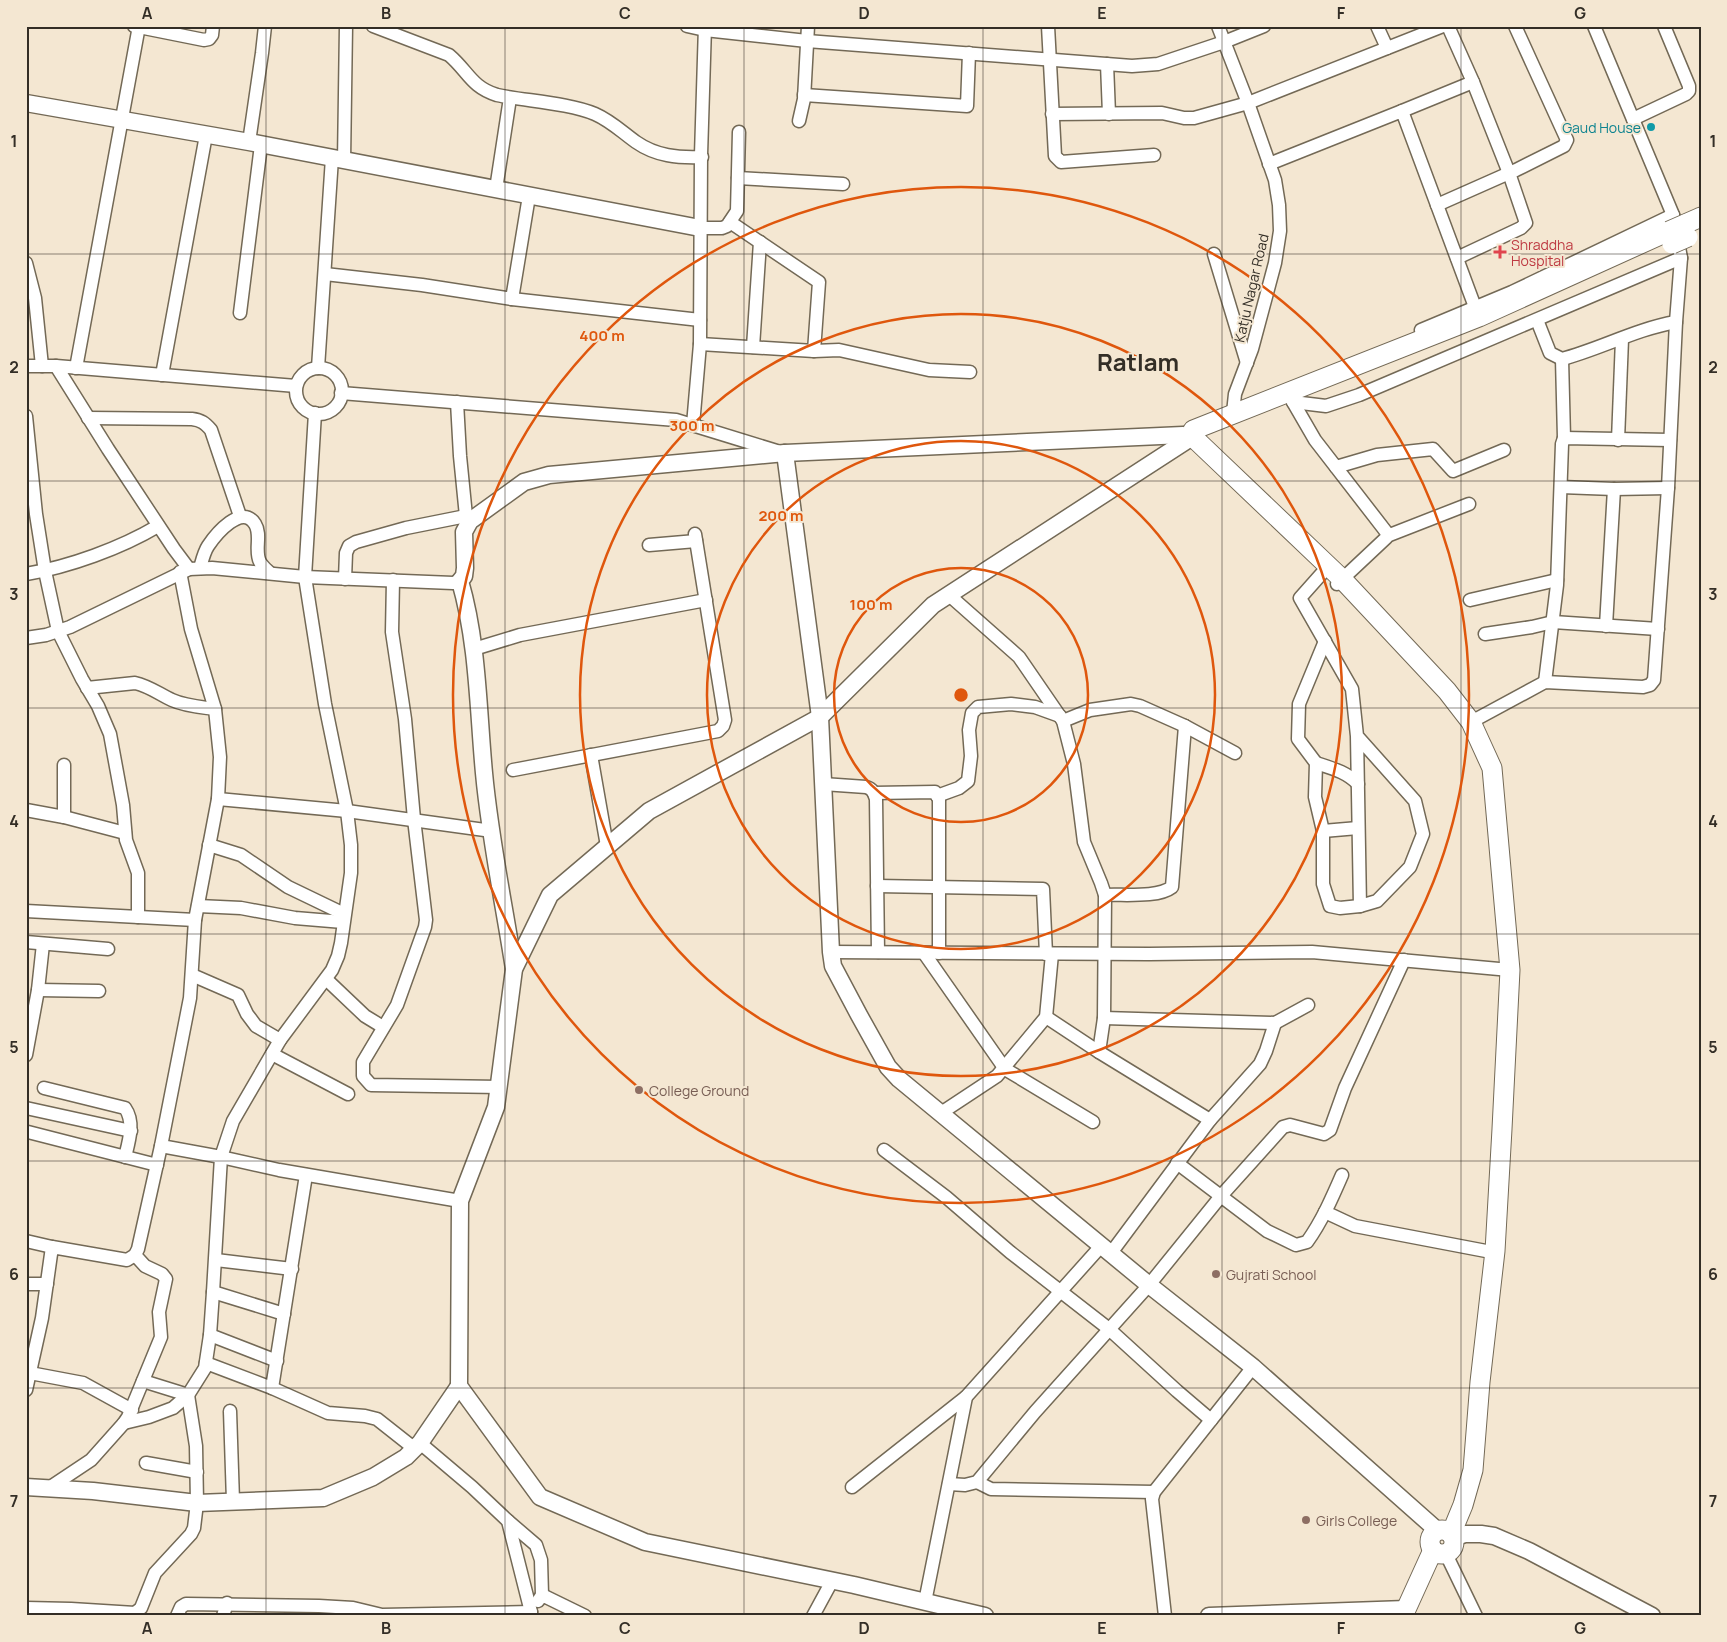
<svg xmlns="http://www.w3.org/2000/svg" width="1727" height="1642" viewBox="0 0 1727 1642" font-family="Manrope,sans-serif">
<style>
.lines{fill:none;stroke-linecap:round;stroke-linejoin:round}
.minor-casing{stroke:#736956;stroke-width:15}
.major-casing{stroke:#736956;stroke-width:19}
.highway-casing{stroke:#736956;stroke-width:21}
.minor{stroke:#fff;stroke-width:12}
.major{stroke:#fff;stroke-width:16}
.highway{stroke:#fff;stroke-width:19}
.highway-bridge-casing{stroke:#736956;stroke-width:21;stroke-linecap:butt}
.highway-bridge{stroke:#fff;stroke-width:19}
.grid{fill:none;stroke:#332e26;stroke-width:1;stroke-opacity:0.55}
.ring{fill:none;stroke:#df570d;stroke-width:2.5}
.culture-dot{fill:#0f9aa8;stroke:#f4e7d2;stroke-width:2}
.health-dot{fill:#e0444e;stroke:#f4e7d2;stroke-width:2}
.education-dot{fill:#8d6e63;stroke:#f4e7d2;stroke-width:2}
.labels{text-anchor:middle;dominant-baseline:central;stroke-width:4;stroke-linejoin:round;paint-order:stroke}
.culture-label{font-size:14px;fill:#0d838f;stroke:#f4e7d2;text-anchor:end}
.health-label{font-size:14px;fill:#be3a42;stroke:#f4e7d2;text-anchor:start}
.street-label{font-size:14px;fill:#332e26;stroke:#f4e7d2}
.education-label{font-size:14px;fill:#785e54;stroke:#f4e7d2;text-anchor:start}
.town-label{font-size:24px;font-weight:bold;fill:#332e26;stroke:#f4e7d2}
.centre{fill:#df570d;stroke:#f4e7d2;stroke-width:2.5}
.ring-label{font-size:15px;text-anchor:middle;font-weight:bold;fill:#df570d;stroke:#f4e7d2;stroke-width:4;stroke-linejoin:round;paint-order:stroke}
.neatline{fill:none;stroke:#332e26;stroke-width:2}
.grid-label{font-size:16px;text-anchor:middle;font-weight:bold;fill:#332e26}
</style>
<rect width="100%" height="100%" fill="#f4e7d2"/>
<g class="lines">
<defs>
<g id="minor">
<polyline points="134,26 204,40 209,39 212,35 213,26"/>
<path d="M373 26 449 55C468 71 471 87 497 95 526 101 569 103 595 114 611 121 622 132 636 142 656 156 678 158 702 157"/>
<polyline points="687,26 705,30 807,41 1132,66 1158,64 1224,42 1264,26"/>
<polyline points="1048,26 1055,156 1061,162 1154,155"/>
<polyline points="1218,26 1248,103 1275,180 1279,205 1280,231 1275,263 1252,349 1235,394 1233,413"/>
<polyline points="1377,26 1387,48"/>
<polyline points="1107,64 1109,114"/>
<polyline points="804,95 967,106 969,53"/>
<polyline points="1402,111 1473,82 1448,26"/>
<polyline points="1052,114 1162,113 1184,118 1194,118 1248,103 1443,26"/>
<polyline points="1633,119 1686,94 1689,91 1689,86 1664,26"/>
<polyline points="799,121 804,99 808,26"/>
<polyline points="249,142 262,53 265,26"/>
<polyline points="344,161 346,26"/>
<polyline points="1269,164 1402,111 1475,307"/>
<polyline points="738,178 843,184"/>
<polyline points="496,189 510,98"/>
<polyline points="1437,205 1516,170 1564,146 1567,140 1515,26"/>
<polyline points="730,222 819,282 814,351"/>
<polyline points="700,228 722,228 727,226 737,211 739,132"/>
<polyline points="1214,254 1247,363"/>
<polyline points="1457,258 1521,228 1526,223 1509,173 1473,82"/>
<polyline points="26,263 35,298 42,366"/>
<polyline points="325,274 422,285 512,299 700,320"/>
<polyline points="512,299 529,196"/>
<polyline points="240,313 261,145"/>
<path d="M1537 320 1550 353 1562 359C1600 349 1636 329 1676 322"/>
<polyline points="1421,330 1512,292 1673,215"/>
<polyline points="700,344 814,351 839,350 929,370 970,372"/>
<polyline points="753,347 760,242"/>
<polyline points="1562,359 1564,438"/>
<polyline points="26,366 56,366 296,386"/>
<polyline points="56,366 108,449 174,549 189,569"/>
<polyline points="76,368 139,26"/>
<polyline points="318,368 332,158"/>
<circle cx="319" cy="391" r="23"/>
<polyline points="162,375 206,135"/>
<polyline points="341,393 676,420 780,452"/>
<polyline points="457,402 460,456 466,516 470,521"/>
<polyline points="1293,402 1326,406 1359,395 1681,258"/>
<polyline points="1293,402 1315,440 1387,533 1386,538 1337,584"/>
<polyline points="26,416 36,514 45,571 58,631 82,679 98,706 110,734 123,805 126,840 138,873 138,917"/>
<path d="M88 418 192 419C201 420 205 423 211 430L240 516"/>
<polyline points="693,425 700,344 701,155 705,26"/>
<polyline points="1618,440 1622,339"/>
<polyline points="1336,467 1377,455 1433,449 1453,471 1504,450"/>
<polyline points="1561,487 1614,489 1668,488"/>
<polyline points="1387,536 1469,504"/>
<polyline points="649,545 696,541"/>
<path d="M200 568C202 561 204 552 208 546 216 534 242 503 255 524 262 535 254 551 260 562 262 566 267 570 270 573"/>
<polyline points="1324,571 1300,598 1352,689 1357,736 1415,801 1423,834 1410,867 1377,901 1360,906 1357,736"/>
<path d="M26 574C69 567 121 548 158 526"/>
<polyline points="345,579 346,553 349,546 356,542 406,528 466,516"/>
<polyline points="393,580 392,632 405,719 414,819 426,920 425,927 397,1005 363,1062 363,1076 371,1085 500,1087"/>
<polyline points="949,595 1019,657 1063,721 1074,764 1084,842 1101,883 1105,895 1104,1018 1099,1052"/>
<polyline points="1470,600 1557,580"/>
<polyline points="1606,626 1614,489"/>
<polyline points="1485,634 1532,627 1553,622 1658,629"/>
<polyline points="26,638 46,635 70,627 189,569 212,568 305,577 453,583 460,581"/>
<polyline points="1325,641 1299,704 1298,739 1316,763 1315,797 1323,831 1323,884 1330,906 1340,908 1360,906"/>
<polyline points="474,649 520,635 706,600"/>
<polyline points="1545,682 1557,585 1562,444 1564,438 1670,440"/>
<path d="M87 688 135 683C149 686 159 694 172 700 185 706 201 707 215 709"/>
<polyline points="1063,721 1090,710 1131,704 1140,706 1185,726 1235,753"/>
<polyline points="1471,722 1545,682 1643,687 1650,685 1654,680 1668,488 1676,322 1681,258 1673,215 1594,26"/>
<polyline points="591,755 607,846"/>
<path d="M1316 763C1331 768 1347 772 1358 784"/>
<polyline points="513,770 718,731 723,726 725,720 695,534"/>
<path d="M823 784 866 787C873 789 874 793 876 799L878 952"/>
<polyline points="874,793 935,792 939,799 939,953"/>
<polyline points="937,796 959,788 968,781 971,756 969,730 972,713 978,707 1011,704 1035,707 1060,716"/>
<polyline points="218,799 347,811 492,831"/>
<polyline points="26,810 64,817 125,833"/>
<polyline points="64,817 64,765"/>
<polyline points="1323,831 1358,828"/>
<polyline points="209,845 241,855 288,887 344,914"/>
<polyline points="877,886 1043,889 1046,954"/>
<path d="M1105 895C1123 894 1158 898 1172 887L1185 726"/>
<polyline points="198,906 241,908 295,918 343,922"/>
<polyline points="26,911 195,920"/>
<polyline points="26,942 108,949"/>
<polyline points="831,952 1149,954 1312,952 1510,970"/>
<polyline points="924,953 1005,1069 1093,1122"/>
<polyline points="192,975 238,995 247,1014 256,1026 280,1040"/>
<polyline points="326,979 365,1016 383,1027"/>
<polyline points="38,990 99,991"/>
<polyline points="1046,1017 1099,1052 1210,1120"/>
<polyline points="1104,1018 1275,1023 1308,1005"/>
<polyline points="272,1054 348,1094"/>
<polyline points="26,1055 38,990 43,944"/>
<path d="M44 1088 125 1108C135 1122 129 1141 125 1157"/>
<polyline points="26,1108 131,1131"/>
<polyline points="941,1113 997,1076 1046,1017 1052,954"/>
<polyline points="28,1132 157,1165"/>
<polyline points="161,1146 221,1157 279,1170 460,1201"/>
<polyline points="884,1150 946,1197 1010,1252 1109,1329 1177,1391 1211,1420"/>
<path d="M1177 1163 1267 1231 1296 1245 1307 1242C1322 1221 1332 1198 1342 1175"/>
<polyline points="1325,1212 1355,1226 1486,1251"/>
<polyline points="26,1241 52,1247"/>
<polyline points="1111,1253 1210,1120 1260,1064 1266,1051 1275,1023"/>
<polyline points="216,1260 292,1269"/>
<polyline points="26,1284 47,1284"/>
<polyline points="213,1292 284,1314"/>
<polyline points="210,1335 277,1361"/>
<polyline points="206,1363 272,1388 328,1413 365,1416 377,1419 415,1449"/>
<polyline points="30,1373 83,1383 132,1410"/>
<polyline points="272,1388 306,1175"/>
<polyline points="26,1390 42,1318 52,1247 127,1260 135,1255 138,1249 161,1146 190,998 195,920 218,799 220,757 215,709 191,629 180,572"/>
<polyline points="230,1411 233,1501"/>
<polyline points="124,1423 149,1417 173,1408 188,1395 205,1368 210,1335 213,1292 221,1157 233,1121 280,1040 332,970 338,956 341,943 351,873 351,845 347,811 325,704 305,577 315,413"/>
<polyline points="420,1443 472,1487 508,1521 531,1612"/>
<polyline points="146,1463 197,1472"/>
<polyline points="977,1482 991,1489 1154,1492"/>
<polyline points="949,1484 965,1485 977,1482 1035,1412 1149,1285 1221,1196 1283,1127 1290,1125 1324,1134 1330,1130 1345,1088 1404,960"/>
<polyline points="852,1487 966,1397"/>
<polyline points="49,1488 91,1460 124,1423 128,1417 161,1337 159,1312 166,1279 162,1274 145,1266 135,1255"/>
<polyline points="508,1521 536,1545 541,1560 542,1595"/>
<polyline points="1446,1554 1476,1616"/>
<polyline points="538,1601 542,1595 585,1616"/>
<polyline points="925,1602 966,1397 1102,1245"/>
<polyline points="26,1608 71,1609 135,1613 141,1608 155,1573 191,1534 194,1528 197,1503 196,1446 188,1395 143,1381"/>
<polyline points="177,1616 181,1607 186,1604 319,1606 353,1608 382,1615 531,1612"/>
<polyline points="223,1616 227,1603"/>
<polyline points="813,1616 832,1581"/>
<polyline points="1165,1616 1152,1499 1154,1492 1253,1367"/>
</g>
<g id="major">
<polyline points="26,103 249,142 700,228"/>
<polyline points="785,453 820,717 831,952 833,966 859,1015 888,1067 899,1079 1149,1285 1253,1367 1438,1531"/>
<path d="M514 969C504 904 490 839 484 773 478 709 478 643 460 581L464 576 465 568 464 532 470 521 524 482 549 475 785 453 1183 435"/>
<polyline points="26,1487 93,1491 197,1503 323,1498 373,1477 406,1457 420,1443 459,1386"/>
<polyline points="1453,1538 1465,1534 1481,1534 1494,1536 1529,1551 1652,1616"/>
<polyline points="985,1616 854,1585 645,1542 540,1497 459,1386 460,1201 496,1107 514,969 550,895 649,811 820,717 933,605 1186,441"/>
<polyline points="1209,1616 1406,1609"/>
</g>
<g id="highway">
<polyline points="1685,224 1701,217"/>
<polyline points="1193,430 1479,317 1669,231"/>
<polyline points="1195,439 1342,579 1447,691 1471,722 1492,768 1510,970 1502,1129 1495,1251 1480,1382 1473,1470 1463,1505 1451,1534"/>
<circle cx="1442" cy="1542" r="12"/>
<polyline points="1403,1616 1433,1550"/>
</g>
</defs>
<use href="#minor" class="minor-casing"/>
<use href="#major" class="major-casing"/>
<use href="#highway" class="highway-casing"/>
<use href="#minor" class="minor"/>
<use href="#major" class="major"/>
<use href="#highway" class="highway"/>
<defs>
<g id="highway-bridge">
<polyline points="1669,231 1685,224"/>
<polyline points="1672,244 1688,237"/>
</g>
</defs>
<use href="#highway-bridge" class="highway-bridge-casing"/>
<use href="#highway-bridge" class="highway-bridge"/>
</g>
<path class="grid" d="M266 26V1616M505 26V1616M744 26V1616M983 26V1616M1222 26V1616M1461 26V1616M26 254H1701M26 481H1701M26 708H1701M26 934H1701M26 1161H1701M26 1388H1701"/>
<g class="ring">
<circle cx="961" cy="695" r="127"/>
<circle cx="961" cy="695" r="254"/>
<circle cx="961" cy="695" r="381"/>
<circle cx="961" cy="695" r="508"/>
</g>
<circle class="culture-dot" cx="1651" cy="127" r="5"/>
<path class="health-dot" d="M1497.5 244.5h5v5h5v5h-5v5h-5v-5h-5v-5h5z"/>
<g class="education-dot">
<circle cx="639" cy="1090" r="5"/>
<circle cx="1216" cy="1274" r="5"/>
<circle cx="1306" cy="1520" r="5"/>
</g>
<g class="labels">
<g class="culture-label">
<text x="1641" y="127">Gaud House</text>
</g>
<g class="health-label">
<text x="1511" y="244">Shraddha<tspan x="1511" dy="16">Hospital</tspan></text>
</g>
<g class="street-label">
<text transform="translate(1251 288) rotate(-77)">Katju Nagar Road</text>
</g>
<g class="education-label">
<text x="649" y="1090">College Ground</text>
<text x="1226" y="1274">Gujrati School</text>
<text x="1316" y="1520">Girls College</text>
</g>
<g class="town-label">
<text x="1138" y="361">Ratlam</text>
</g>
</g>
<circle cx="961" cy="695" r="8" class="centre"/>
<g class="ring-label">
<text x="602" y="341">400 m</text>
<text x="692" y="431">300 m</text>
<text x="781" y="521">200 m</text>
<text x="871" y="610">100 m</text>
</g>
<rect width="1727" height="1642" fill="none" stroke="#f4e7d2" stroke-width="55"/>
<rect x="28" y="28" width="1672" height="1586" class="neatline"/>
<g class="grid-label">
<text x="147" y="19">A</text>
<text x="386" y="19">B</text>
<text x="625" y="19">C</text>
<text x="864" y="19">D</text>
<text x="1102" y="19">E</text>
<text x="1341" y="19">F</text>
<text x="1580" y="19">G</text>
<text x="14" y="147">1</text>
<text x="1713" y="147">1</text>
<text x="14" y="373">2</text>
<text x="1713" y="373">2</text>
<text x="14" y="600">3</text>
<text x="1713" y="600">3</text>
<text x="14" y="827">4</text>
<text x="1713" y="827">4</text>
<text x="14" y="1053">5</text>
<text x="1713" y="1053">5</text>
<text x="14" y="1280">6</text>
<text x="1713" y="1280">6</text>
<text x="14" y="1507">7</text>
<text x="1713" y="1507">7</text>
<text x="147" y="1634">A</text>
<text x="386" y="1634">B</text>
<text x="625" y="1634">C</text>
<text x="864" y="1634">D</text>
<text x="1102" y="1634">E</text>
<text x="1341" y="1634">F</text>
<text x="1580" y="1634">G</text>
</g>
</svg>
